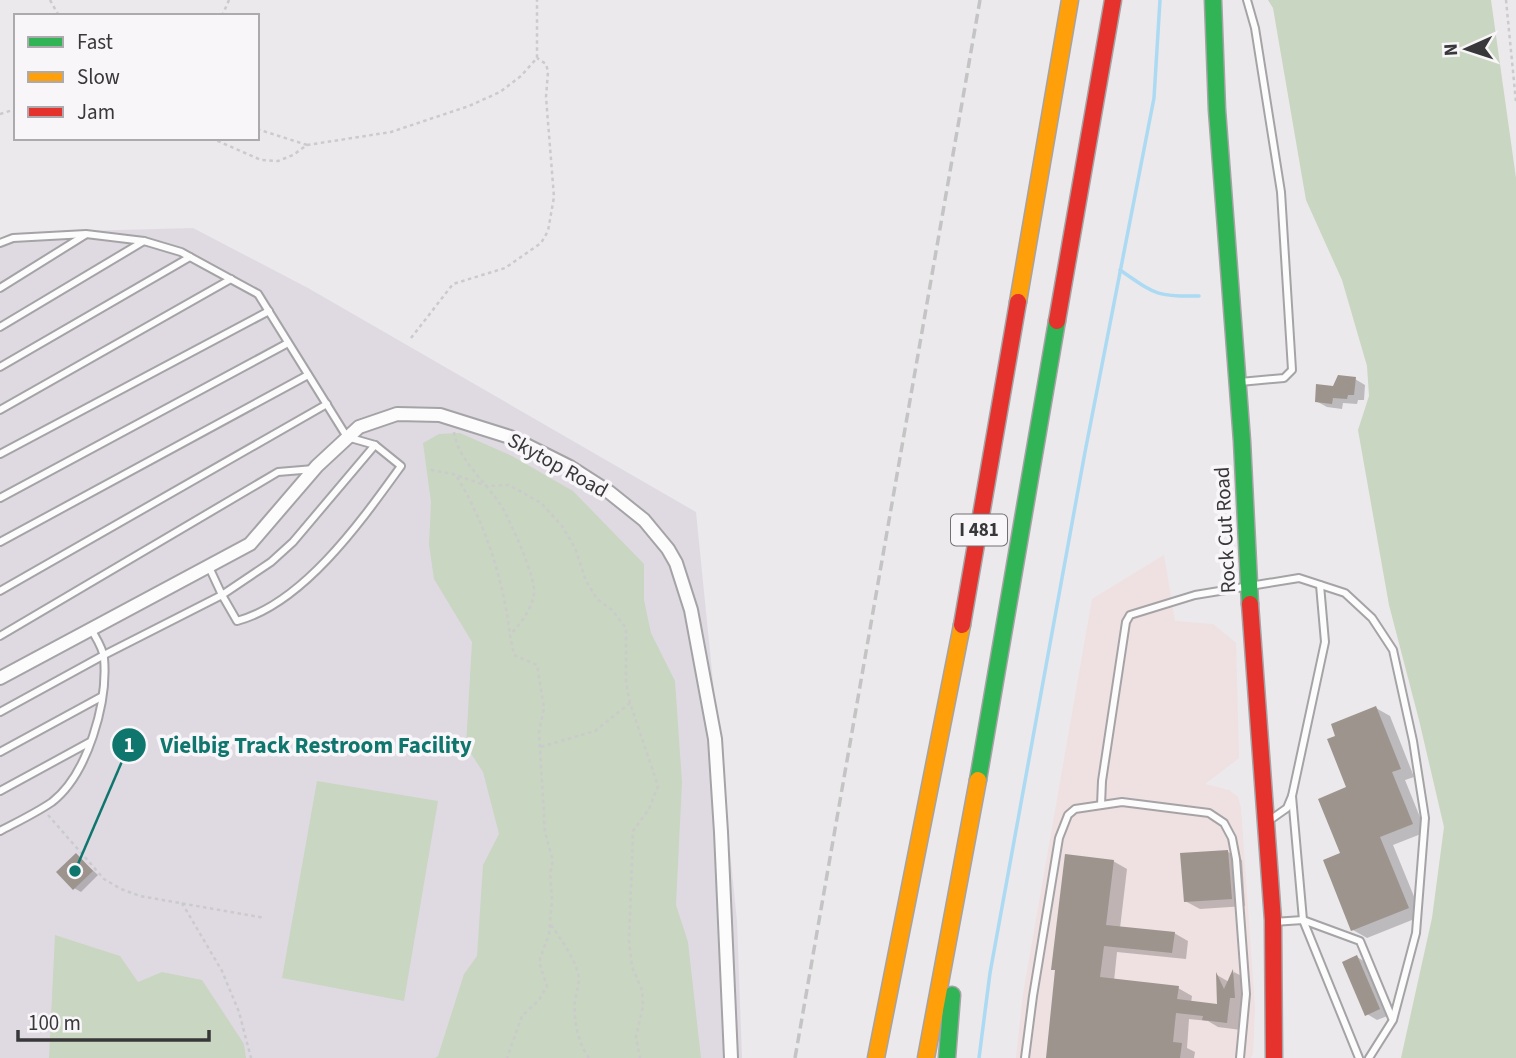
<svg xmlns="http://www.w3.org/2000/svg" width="1516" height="1058" viewBox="0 0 1516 1058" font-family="'Source Sans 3',sans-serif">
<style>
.built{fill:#dfdae2}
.industrial{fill:#efe0e1}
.green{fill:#c9d6c1}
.shadow{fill:#0003}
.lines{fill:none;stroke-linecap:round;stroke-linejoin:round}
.stream{stroke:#abdaf2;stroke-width:3.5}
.building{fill:#9d948d}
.lane-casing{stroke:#a5a3a6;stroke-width:10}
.street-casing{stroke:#a5a3a6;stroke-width:16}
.fast-casing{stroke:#a5a3a6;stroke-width:19}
.slow-casing{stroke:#a5a3a6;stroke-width:19}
.jam-casing{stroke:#a5a3a6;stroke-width:19}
.path{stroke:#cbcacc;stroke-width:2.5;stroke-dasharray:3.5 3.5;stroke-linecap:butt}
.lane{stroke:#fcfcfc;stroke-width:6}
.street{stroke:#fcfcfc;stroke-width:12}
.fast{stroke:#30b455;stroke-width:16}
.slow{stroke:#ff9f0a;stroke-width:16}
.jam{stroke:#e5322d;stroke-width:16}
.rail{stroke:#c5c4c5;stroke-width:3.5;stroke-dasharray:10 5;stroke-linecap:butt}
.labels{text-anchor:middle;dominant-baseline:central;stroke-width:7;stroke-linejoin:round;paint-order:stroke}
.shield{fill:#f9f6fa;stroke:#727073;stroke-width:2}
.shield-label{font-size:19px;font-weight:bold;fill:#383739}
.street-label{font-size:21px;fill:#383739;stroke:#f9f6fa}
.leader{fill:none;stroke:#0f766e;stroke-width:2.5}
.callout-dot{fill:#0f766e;stroke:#f9f6fa;stroke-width:2.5}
.mark-label{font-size:21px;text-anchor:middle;font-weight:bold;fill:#fff}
.callout-label{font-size:23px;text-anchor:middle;font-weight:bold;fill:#0f766e;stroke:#f9f6fa;stroke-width:7;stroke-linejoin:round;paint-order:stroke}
</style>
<rect width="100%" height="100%" fill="#ebe9ec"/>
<polygon class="built" points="193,228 308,288 696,512 737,921 742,1058 0,1058 0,245 81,231"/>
<polygon class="industrial" points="1164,555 1175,621 1213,624 1236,643 1239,758 1205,784 1229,790 1238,797 1241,808 1255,1008 1253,1053 1251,1058 1016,1058 1023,994 1092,599"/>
<g class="green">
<polygon points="1268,0 1491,0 1516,178 1516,1058 1401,1058 1432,918 1444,827 1419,720 1389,605 1358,430 1369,396 1367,366 1342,280 1306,200 1273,8"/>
<polygon points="460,433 512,456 573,491 644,564 644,600 651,633 675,681 682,782 676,905 688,942 701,1058 435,1058 438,1056 464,974 477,956 483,865 499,834 483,772 466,746 472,642 434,579 429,545 431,502 423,443 439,434"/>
<polygon points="317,781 438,801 404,1001 282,978"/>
<polygon points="55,935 120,956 138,982 162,972 202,980 244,1044 246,1058 49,1058"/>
</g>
<g class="shadow">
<polygon points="1355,379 1365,385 1364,400 1358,400 1357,404 1343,403 1342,409 1327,407 1316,401"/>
<polygon points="1376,708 1390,716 1414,777 1405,780 1426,832 1393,845 1422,916 1367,938 1353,930 1343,854 1348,788"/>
<polygon points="1228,852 1242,860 1245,906 1200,909 1185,901"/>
<polygon points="76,855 98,875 81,892 74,888"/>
<polygon points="1113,861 1127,869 1120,928 1174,933 1188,941 1186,959 1117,952 1114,981 1178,988 1192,996 1191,1003 1219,1006 1217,975 1229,982 1234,972 1247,979 1248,1005 1244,1005 1241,1030 1218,1027 1208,1021 1189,1019 1187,1048 1195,1052 1194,1058 1048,1058"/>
<polygon points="1357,957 1367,963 1390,1015 1377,1020 1367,1014"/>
</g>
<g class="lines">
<g class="stream">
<path d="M1120 270C1155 294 1156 297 1199 296"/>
<polyline points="979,1058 990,973 1085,452 1154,98 1160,0"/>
</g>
</g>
<g class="building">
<polygon points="1338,375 1356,377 1354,395 1348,395 1347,399 1333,398 1332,404 1315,402 1316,384 1333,386"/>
<polygon points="1376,706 1401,769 1392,772 1413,824 1380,837 1409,908 1351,931 1323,860 1340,853 1318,799 1346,787 1327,739 1335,736 1331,724"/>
<polygon points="1228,850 1232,899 1184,902 1180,853"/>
<polygon points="76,853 93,871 73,890 56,872"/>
<polygon points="1065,854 1114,860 1106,925 1175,932 1172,953 1104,946 1100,977 1179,986 1177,999 1217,1004 1216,972 1224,989 1233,969 1235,998 1230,998 1227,1023 1202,1020 1203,1016 1176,1013 1173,1042 1182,1043 1180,1058 1046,1058 1055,970 1051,970"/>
<polygon points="1357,955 1380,1009 1365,1016 1342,962"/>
</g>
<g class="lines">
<defs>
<g id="lane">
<path d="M0 243 13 238 86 234 144 241 181 252 258 294 347 437 375 445 401 466C362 520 304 603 237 621L222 595 104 655 0 712"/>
<polyline points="0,288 85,235"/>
<polyline points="0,327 144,241"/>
<polyline points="0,367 190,257"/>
<polyline points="1240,382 1284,378 1292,370 1281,192 1255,28 1247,0"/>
<polyline points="0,410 231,279"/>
<polyline points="0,454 269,311"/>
<polyline points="0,498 288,343"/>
<polyline points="0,542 308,375"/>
<polyline points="209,567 222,595 271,562 293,542 375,445"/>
<polyline points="0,591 327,404"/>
<polyline points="0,636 278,472 314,469"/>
<polyline points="0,752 101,697"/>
<polyline points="0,791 90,742"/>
<polyline points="1292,796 1303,920 1359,1058"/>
<polyline points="1101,805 1102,781 1126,622 1130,615 1195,595 1299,578 1345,593 1372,618 1393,650 1413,741 1425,818 1416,933 1393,1020 1369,1058"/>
<polyline points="1270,820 1287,808 1292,796 1325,642 1320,585"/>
<path d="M0 831C17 822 36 813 52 802 88 774 108 702 104 658 103 648 96 638 91 629"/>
<polyline points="1273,922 1303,920 1360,941 1392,1018"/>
<polyline points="1025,1058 1033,996 1059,838 1068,815 1075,809 1122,802 1209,813 1224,823 1232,838 1236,859 1246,994 1240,1058"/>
</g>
<polyline id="street" points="0,678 250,544 317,466 359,427 397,414 440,415 510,437 570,467 609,492 644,520 668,549 676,563 691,610 715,739 721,832 731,1058"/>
<g id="fast">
<polyline points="1213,0 1217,110 1242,441 1250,604"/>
<polyline points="978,780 1057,321"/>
<polyline points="947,1058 952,995"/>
</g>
<g id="slow">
<polyline points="1018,302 1070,0"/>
<polyline points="876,1058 962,625"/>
<polyline points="926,1058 978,780"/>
</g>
<g id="jam">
<polyline points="1057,321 1113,0"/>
<polyline points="1250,604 1273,920 1274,1058"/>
<polyline points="962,625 1018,302"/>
</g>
</defs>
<use href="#lane" class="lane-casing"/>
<use href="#street" class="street-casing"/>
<use href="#fast" class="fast-casing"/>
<use href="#slow" class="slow-casing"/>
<use href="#jam" class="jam-casing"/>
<g class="path">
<polyline points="50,0 59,16"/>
<polyline points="1506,0 1516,102"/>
<polyline points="222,16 229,0"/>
<polyline points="0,114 16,109"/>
<polyline points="257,129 307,145"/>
<polyline points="211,138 261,160 278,161 293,155 307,145 391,132 469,106 500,92 521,76 537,58 537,0"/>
<polyline points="411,338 453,284 505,268 541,243 548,231 554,197 546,97 548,72 546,64 537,58"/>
<path d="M454 432C458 460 485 481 500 504 509 517 537 580 534 594 531 611 521 623 510 635L514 655 537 665 544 708 539 732 545 832 553 861 550 873 552 900 549 934 539 962 547 986 539 1000 522 1016 507 1058"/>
<polyline points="431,470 453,474 487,486 509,485 541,503 562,526 575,548 586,581 597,599 612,610 626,628 626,683 630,703 658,786 649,809 633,831 629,941 632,967 642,990 643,1006 636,1037 640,1058"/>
<path d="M457 477C486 525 503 579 510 635"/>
<polyline points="541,747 595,731 630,703"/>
<polyline points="48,815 104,879 121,889 140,896 265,918"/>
<polyline points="182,903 222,971 239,1012 251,1058"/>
<path d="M551 925C561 939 573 956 578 973 580 982 577 991 575 1000 573 1019 578 1043 589 1058"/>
</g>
<use href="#lane" class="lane"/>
<use href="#street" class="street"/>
<use href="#fast" class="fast"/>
<use href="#slow" class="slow"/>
<use href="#jam" class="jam"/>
<polyline class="rail" points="795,1058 980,0"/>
</g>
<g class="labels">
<rect class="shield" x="951" y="514.5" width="56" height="31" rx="5"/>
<g class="shield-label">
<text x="979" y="530">I 481</text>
</g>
<g class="street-label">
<text transform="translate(558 465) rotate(29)">Skytop Road</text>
<text transform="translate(1225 530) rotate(-93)">Rock Cut Road</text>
</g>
</g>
<path class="leader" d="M75 871L129 745"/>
<g class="callout-dot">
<circle cx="75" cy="871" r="7"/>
<circle cx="129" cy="745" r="18"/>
</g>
<g class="mark-label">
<text x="129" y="752">1</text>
</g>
<g class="callout-label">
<text x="316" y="753">Vielbig Track Restroom Facility</text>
</g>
<rect x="14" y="14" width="245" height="126" fill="#f9f6fa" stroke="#acaaad" stroke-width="2"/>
<rect x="28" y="37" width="35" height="10" fill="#30b455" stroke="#acaaad" stroke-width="2"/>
<text x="77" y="49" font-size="21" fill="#383739">Fast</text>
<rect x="28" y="72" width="35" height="10" fill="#ff9f0a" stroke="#acaaad" stroke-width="2"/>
<text x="77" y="84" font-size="21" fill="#383739">Slow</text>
<rect x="28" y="107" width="35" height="10" fill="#e5322d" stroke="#acaaad" stroke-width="2"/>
<text x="77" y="119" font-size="21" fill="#383739">Jam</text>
<g transform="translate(1467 49) rotate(267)" stroke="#f9f6fa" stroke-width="5" paint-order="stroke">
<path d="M0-5L12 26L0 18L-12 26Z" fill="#383739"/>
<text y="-10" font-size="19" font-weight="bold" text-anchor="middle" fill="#383739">N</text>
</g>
<path d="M18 1030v10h191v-10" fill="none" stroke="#383739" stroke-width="3.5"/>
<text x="28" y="1030" font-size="21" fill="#383739" stroke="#f9f6fa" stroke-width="5" paint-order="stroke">100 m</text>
</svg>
